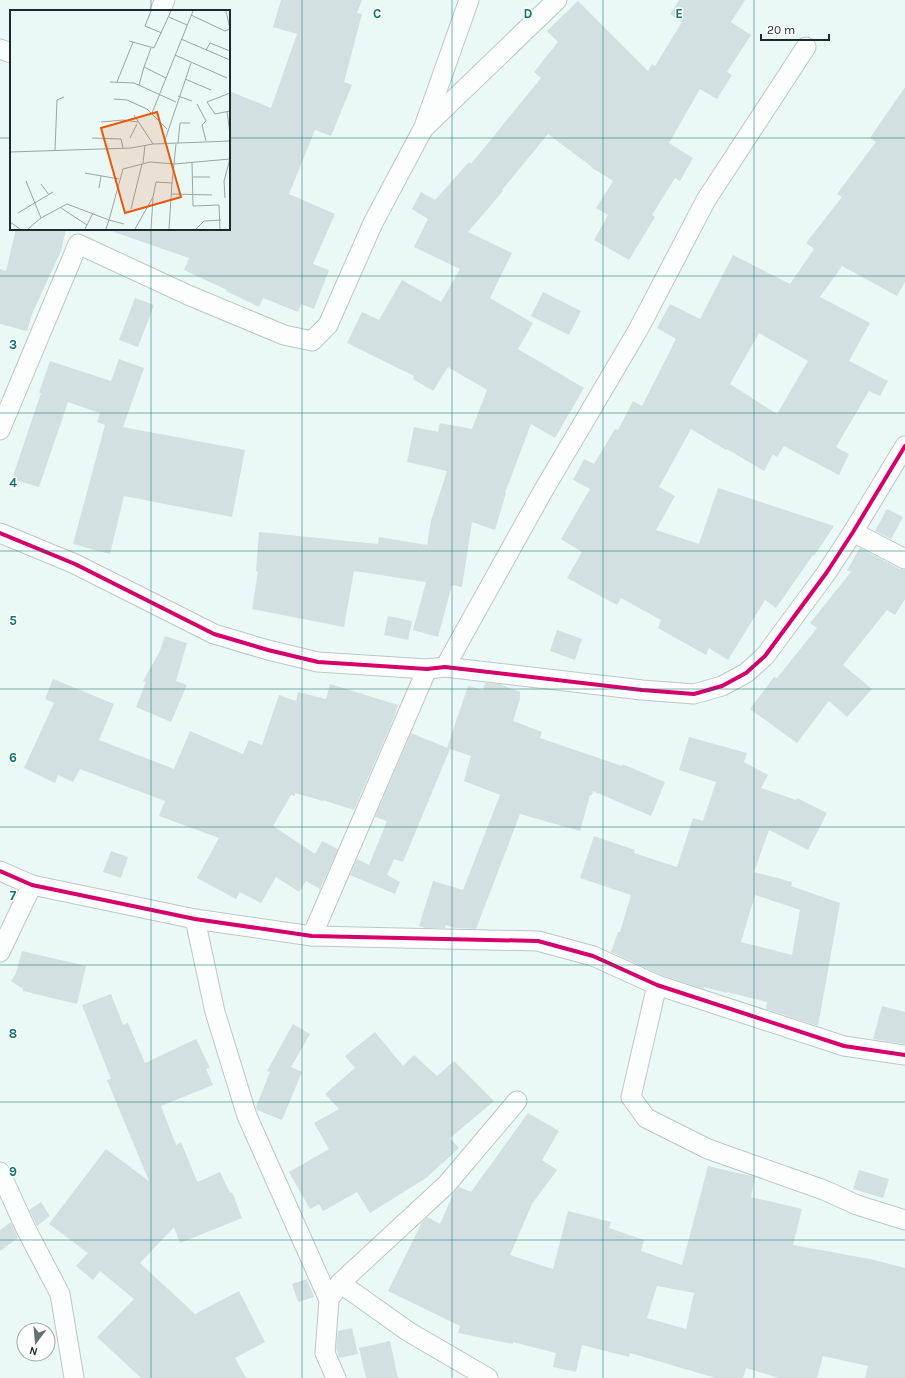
<svg xmlns="http://www.w3.org/2000/svg" width="905" height="1378" viewBox="0 0 905 1378" font-family="Karla,sans-serif">
<style>
.building{fill:#d2e0e1;fill-rule:evenodd}
.lines{fill:none;stroke-linecap:round;stroke-linejoin:round}
.minor-casing{stroke:#bcc8c7;stroke-width:21}
.minor{stroke:#fcfefe;stroke-width:19}
.cycleway-casing{stroke:#fff;stroke-width:6}
.cycleway{stroke:#d6006c;stroke-width:4}
.grid{fill:none;stroke:#0f766e;stroke-width:1;stroke-opacity:0.55}
.inset-road{fill:none;stroke:#98a6a4;stroke-width:1}
.view{fill:#e8590c;fill-opacity:0.15;stroke:#e8590c;stroke-width:2}
.inset-edge{fill:none;stroke:#1e2a29;stroke-width:2}
.grid-label{font-size:13px;text-anchor:middle;font-weight:bold;fill:#0f766e;stroke:#fff;stroke-width:3;stroke-linejoin:round;paint-order:stroke}
</style>
<rect width="100%" height="100%" fill="#eaf8f6"/>
<g class="building">
<polygon points="281,0 362,0 357,13 362,14 344,82 352,85 331,136 315,130 289,194 335,214 313,264 329,270 314,309 301,304 298,312 263,298 259,307 226,291 227,290 184,270 189,258 114,232 115,229 229,229 229,91 271,108 297,34 273,27"/>
<polygon points="679,0 745,0 731,22 751,35 727,72 732,75 717,99 700,89 669,143 693,158 680,181 675,178 652,215 655,217 629,260 594,240 608,215 596,208 613,181 592,168 592,167 548,134 502,190 503,191 468,232 512,253 490,298 533,323 518,349 584,388 555,438 531,424 505,493 506,493 495,530 472,522 462,587 452,585 438,637 413,630 426,582 354,571 344,627 252,609 258,572 256,571 259,532 378,544 379,537 427,545 431,521 447,471 407,462 414,427 438,432 440,423 472,429 487,390 448,367 433,391 413,379 414,376 347,343 362,312 379,320 402,280 441,302 460,269 414,247 428,219 412,209 421,192 435,200 469,162 471,164 541,78 534,72 558,42 547,31 578,1 648,71 652,64 655,66 682,22 670,14"/>
<path d="M905 87V282L897 296 842 266 820 297 870 323 849 361 888 381 880 396 869 391 836 447 849 454 839 475 784 446 777 457 773 454 764 471 727 449 726 450 691 429 659 487 675 496 656 530 699 544 718 488 834 526 814 556 813 555 776 608 765 600 728 660 709 648 706 655 658 628 661 620 621 598 617 605 567 578 582 552 561 539 590 489 573 480 584 459 594 464 615 429 618 430 633 401 642 406 676 339 657 328 670 304 700 319 733 255 790 284 814 249 806 243 842 197 837 194 876 142 870 138ZM759 333 808 361 777 414 730 384Z"/>
<polygon points="16,229 66,229 61,251 32,314 27,331 0,324 0,269 6,271"/>
<polygon points="543,292 581,311 569,335 531,316"/>
<polygon points="135,298 154,305 138,347 119,340"/>
<polygon points="119,359 144,368 123,427 245,450 232,517 124,496 110,554 73,544 105,425 97,422 100,413 68,402 39,487 12,479 41,393 39,393 50,361 111,381"/>
<polygon points="887,509 903,517 891,539 875,531"/>
<polygon points="860,548 900,569 905,570 905,599 895,615 887,610 843,665 872,689 847,717 829,701 797,743 750,709 774,677 777,678 817,628 810,623 851,572 847,570"/>
<polygon points="388,616 412,621 408,640 384,635"/>
<polygon points="557,630 582,639 575,660 550,651"/>
<polygon points="165,636 187,643 176,681 187,685 171,722 136,707 146,682 143,681 159,653"/>
<polygon points="53,679 114,704 99,740 174,769 190,731 243,754 249,740 262,745 279,695 296,701 298,692 326,699 330,684 398,705 393,720 354,810 323,800 323,801 295,793 295,796 291,795 273,826 315,854 322,841 338,849 320,889 306,881 299,892 276,877 261,903 240,892 236,899 197,878 219,838 159,816 165,801 80,769 73,782 58,775 55,783 24,768 54,703 45,699"/>
<polygon points="485,683 499,684 520,692 520,699 513,721 542,732 540,738 622,766 622,764 665,782 651,816 593,791 592,795 590,795 580,831 520,814 476,929 455,928 446,925 445,928 425,928 419,926 433,881 463,890 500,795 464,781 471,756 447,748 468,686 483,690"/>
<polygon points="411,733 450,749 403,862 394,859 387,875 400,882 395,894 350,875 357,859 369,865 387,821 375,817"/>
<path d="M689 737 747 753 744 762 768 775 761 788 796 800 797 798 827 813 808 850 769 830 754 872 792 882 791 886 840 903 818 1026 766 1009 767 1002 727 992V993L704 987V989L661 975 611 952 618 932H620L631 895 580 878 594 836 635 850 634 853 677 867 693 818 703 821 716 782 679 770ZM755 895 800 910 792 955 741 942Z"/>
<polygon points="111,851 128,857 121,878 103,872"/>
<polygon points="22,951 86,966 77,1004 23,991 23,989 11,981 16,973"/>
<polygon points="111,994 123,1025 128,1023 145,1063 196,1039 210,1068 206,1069 213,1085 161,1106 176,1145 181,1142 196,1179 198,1182 220,1172 230,1193 232,1192 242,1218 180,1243 174,1227 140,1263 195,1314 239,1291 265,1342 235,1358 246,1378 141,1378 97,1337 134,1299 100,1271 93,1280 76,1266 88,1253 49,1224 106,1149 149,1181 107,1080 111,1079 82,1005"/>
<polygon points="882,1006 905,1012 905,1044 873,1039"/>
<polygon points="293,1024 310,1034 291,1067 302,1072 282,1120 257,1110 256,1107 270,1072 267,1071"/>
<polygon points="375,1032 403,1066 414,1055 437,1076 454,1061 494,1101 450,1138 459,1148 426,1178 370,1213 357,1192 323,1211 319,1204 310,1209 289,1172 329,1149 314,1123 339,1109 325,1094 355,1068 345,1056"/>
<path d="M528 1113 559 1131 542 1160 557 1170 532 1204 510 1255 553 1269 568 1211 611 1222 609 1228 644 1240 641 1251 682 1265 708 1166 751 1176 755 1177 751 1197 802 1209 793 1245 870 1259 905 1268V1378H865L868 1366 823 1356 817 1378H779L746 1368 743 1378H716L630 1353 629 1357 582 1345 576 1372 553 1367 556 1353 513 1342V1344L458 1333 460 1326 388 1291 422 1222 427 1217 440 1224 454 1192 459 1187 471 1192ZM657 1286 694 1293 686 1329 647 1318Z"/>
<polygon points="859,1170 889,1179 883,1198 853,1189"/>
<polygon points="41,1202 50,1216 37,1226 29,1210"/>
<polygon points="11,1222 18,1238 0,1251 0,1230"/>
<polygon points="307,1279 314,1297 298,1302 292,1284"/>
<polygon points="352,1328 358,1354 339,1358 336,1347 338,1331"/>
<polygon points="390,1341 398,1378 366,1378 359,1348"/>
</g>
<g class="lines">
<defs>
<g id="minor">
<polyline points="160,11 165,0"/>
<polyline points="0,49 11,53"/>
<polyline points="425,124 469,0"/>
<polyline points="0,430 78,244 188,295 284,335 312,341 328,325 373,223 423,129 557,0"/>
<polyline points="853,532 905,559"/>
<polyline points="0,533 75,564 214,634 268,650 318,662 427,669 445,667 642,690 694,694 722,686 746,673 765,656 827,572 853,532 905,446"/>
<polyline points="445,667 543,491 638,330 706,200 806,47"/>
<polyline points="0,871 32,885 195,919 312,936 538,941 593,956 657,985 844,1046 905,1055"/>
<polyline points="195,919 215,1012 247,1116 329,1300 325,1353 336,1378"/>
<polyline points="312,936 427,669"/>
<polyline points="0,952 32,885"/>
<polyline points="657,985 631,1097 646,1118 708,1149 824,1190 857,1205 905,1220"/>
<polyline points="0,1172 26,1229 60,1294 74,1378"/>
<polyline points="340,1283 447,1184 517,1101"/>
<polyline points="333,1294 340,1283 409,1332 488,1378"/>
</g>
</defs>
<use href="#minor" class="minor-casing"/>
<use href="#minor" class="minor"/>
<defs>
<g id="cycleway">
<polyline points="0,533 75,564 214,634 268,650 318,662 427,669 445,667 642,690 694,694 722,686 746,673 765,656 827,572 853,532 905,446"/>
<polyline points="0,871 32,885 195,919 312,936 538,941 593,956 657,985 844,1046 905,1055"/>
</g>
</defs>
<use href="#cycleway" class="cycleway-casing"/>
<use href="#cycleway" class="cycleway"/>
</g>
<path class="grid" d="M151 0V11M302 0V1378M452 0V1378M603 0V1378M754 0V1378M0 138H11M229 138H905M151 229V1378M0 276H905M0 413H905M0 551H905M0 689H905M0 827H905M0 965H905M0 1102H905M0 1240H905"/>
<g transform="translate(10 10)">
<rect width="220" height="220" fill="#eaf8f6"/>
<path class="inset-road" d="M141 1 135 16 152 23M216 1 220 19M181 5 215 21 220 19M159 7 177 15M171 29 220 50M119 31 144 38 161 1M141 38 134 57 156 68M196 40 200 33 220 41M165 45 217 68M175 69 201 80M100 72 124 73 166 92M107 72 123 32M129 75 134 57M220 83 197 92 205 104 220 101M168 86 182 91M104 89 117 90 137 99 157 119M187 94 196 111 192 115 196 131M217 101 220 124M142 103 183 1M124 105 143 134M91 112 113 110 128 112M82 128 111 129 113 138M120 128 127 114M154 133 181 53M168 133 170 113H180M45 140 47 90 54 87M0 142 121 138 143 134 220 131M182 152 183 196 209 195 210 219M133 153 135 135M75 163 109 169M183 167H200M16 171 31 208M31 174 39 185M89 178 91 166M162 184 202 185M51 198 77 215M121 199 132 154M8 203 43 182M0 212 10 219M18 219 31 208 57 194 99 210 113 159 140 152 164 154 220 149 214 171 215 188M75 219 83 203M96 219 99 210 114 214M125 219 143 187 146 172 162 173 166 134M141 219 143 188M159 219 162 173M186 219 194 211 211 210"/>
<path class="view" d="M147 102 171 187 115 203 91 118Z"/>
<rect width="220" height="220" class="inset-edge"/>
</g>
<g class="grid-label">
<text x="377" y="18">C</text>
<text x="528" y="18">D</text>
<text x="679" y="18">E</text>
<text x="13" y="349">3</text>
<text x="13" y="487">4</text>
<text x="13" y="625">5</text>
<text x="13" y="762">6</text>
<text x="13" y="900">7</text>
<text x="13" y="1038">8</text>
<text x="13" y="1176">9</text>
</g>
<g transform="translate(36 1342) rotate(196)"><circle r="19" fill="#ffffff" stroke="#a5aaa9"/>
<path d="M0-3L7 15L0 10L-7 15Z" fill="#657271"/>
<text y="-6" font-size="11" font-weight="bold" text-anchor="middle" fill="#1e2a29">N</text>
</g>
<path d="M761 34v6h68v-6" fill="none" stroke="#1e2a29" stroke-width="2"/>
<text x="767" y="34" font-size="12" fill="#1e2a29" stroke="#ffffff" stroke-width="3" paint-order="stroke">20 m</text>
</svg>
